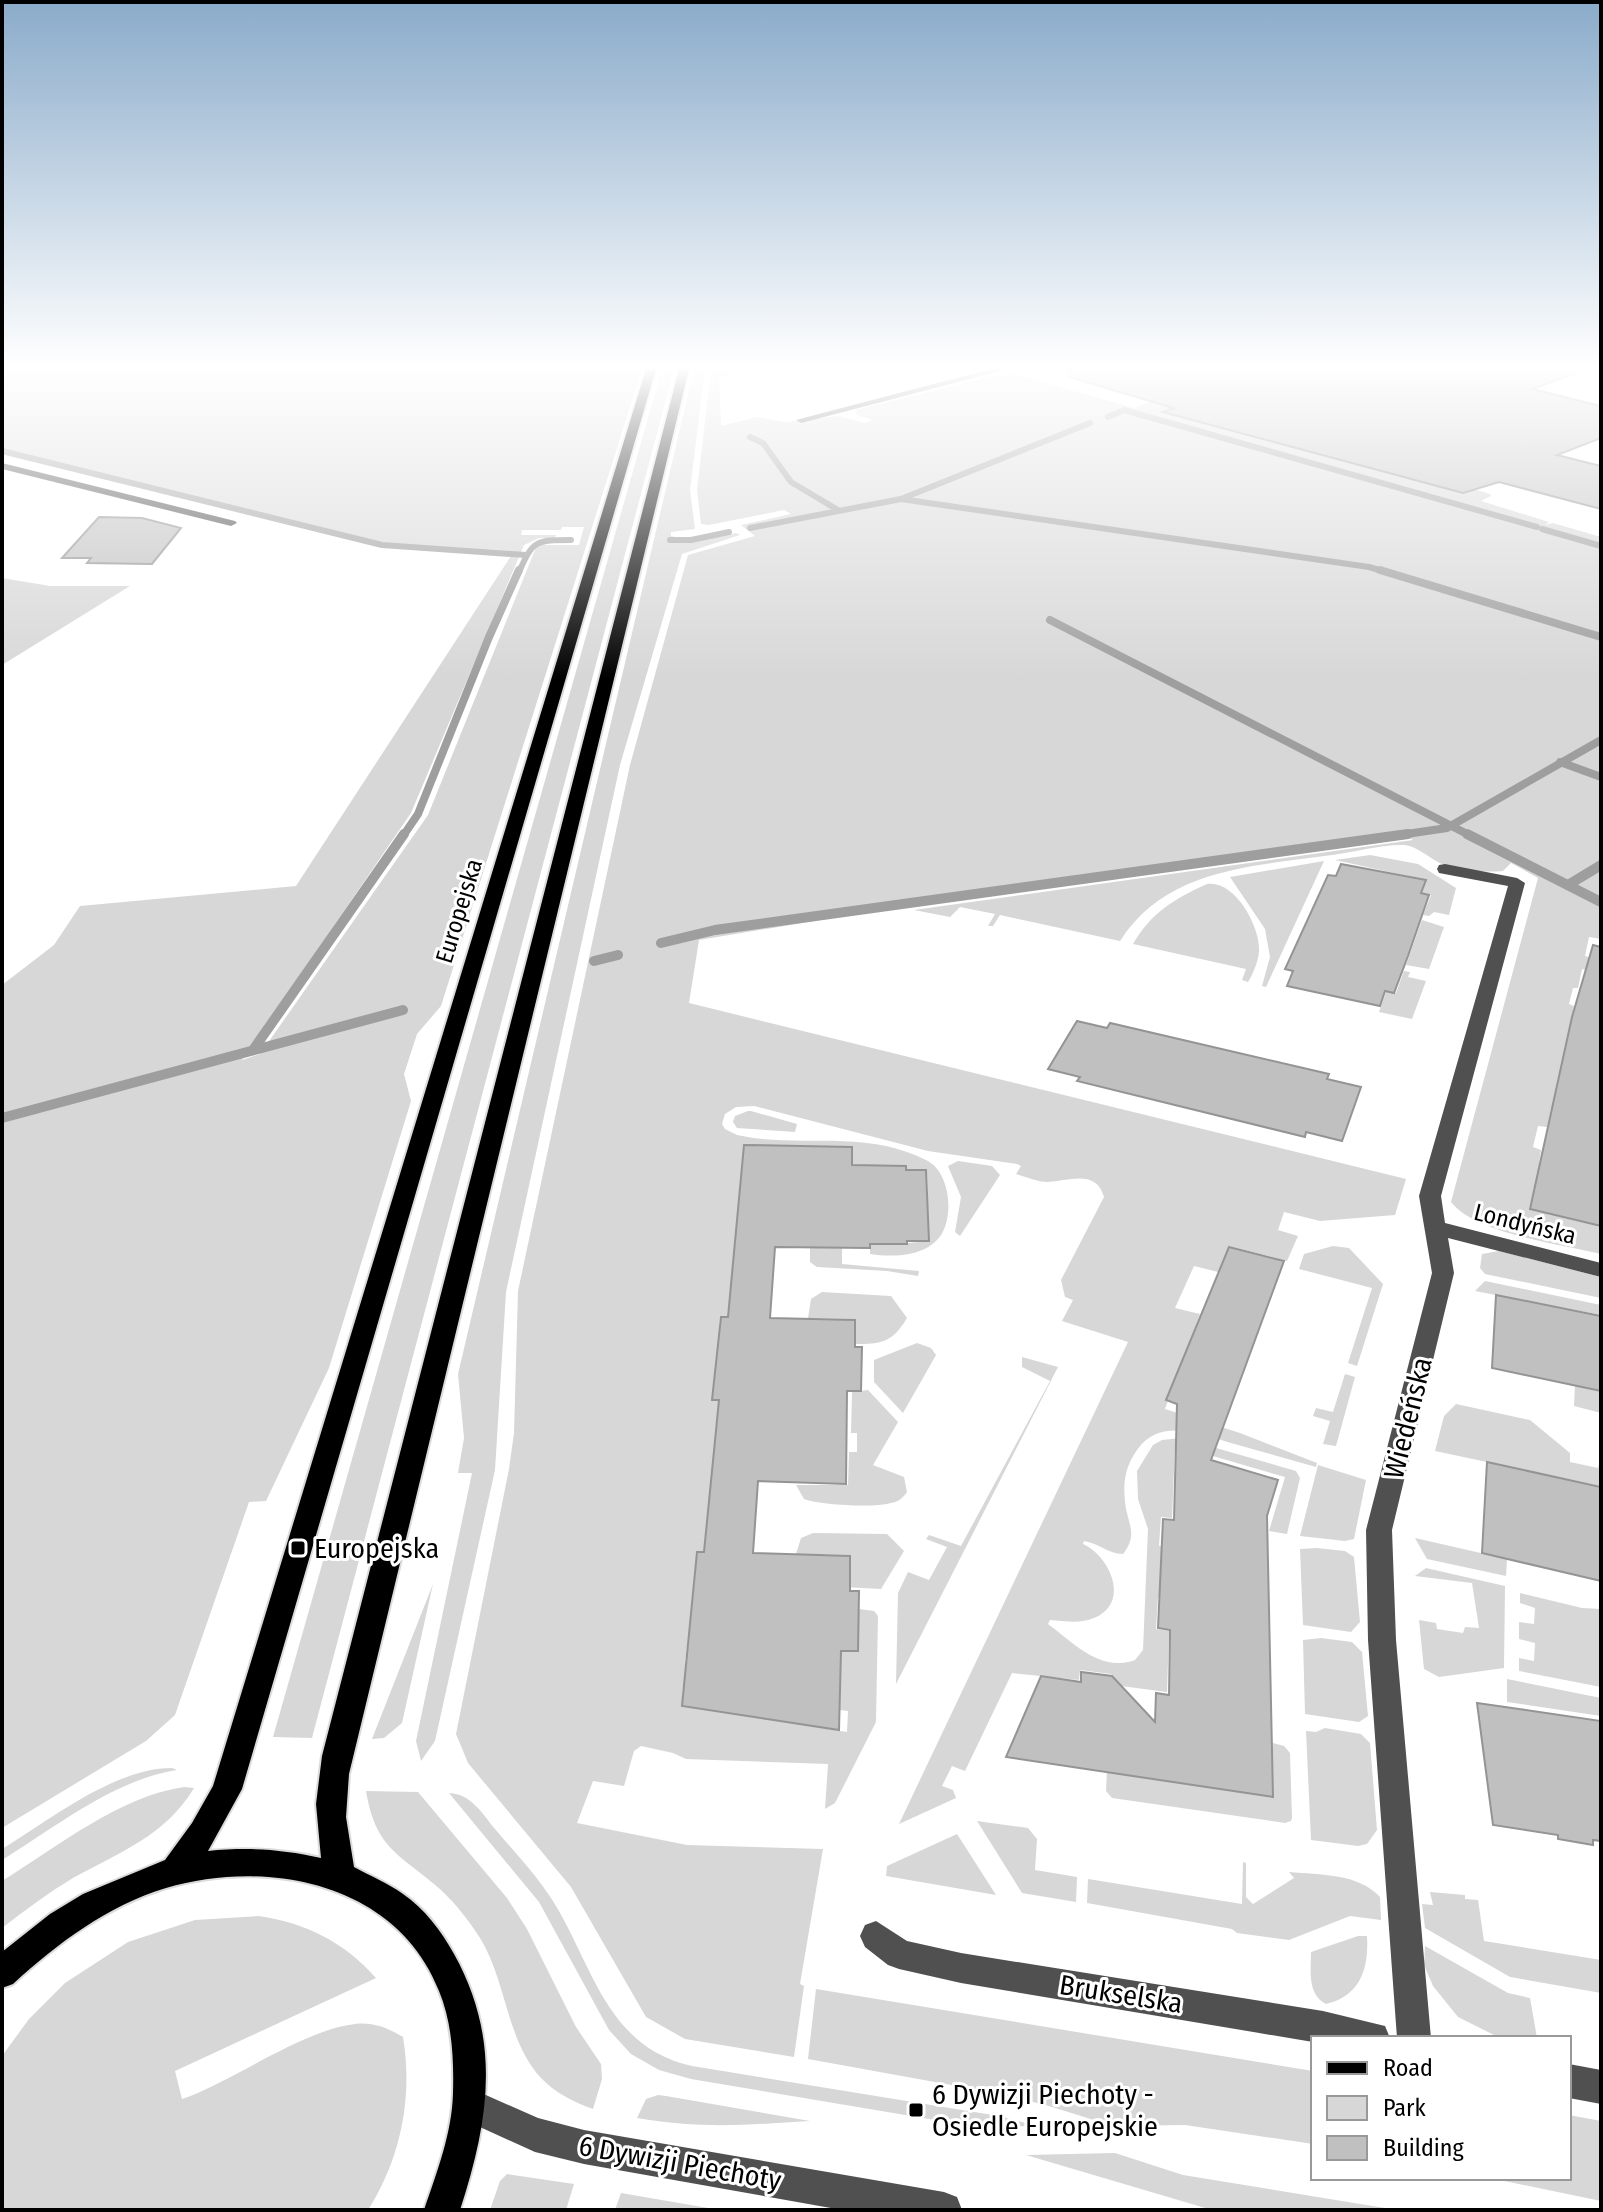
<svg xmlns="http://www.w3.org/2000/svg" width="1603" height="2212" viewBox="0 0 1603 2212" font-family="'Fira Sans Condensed',sans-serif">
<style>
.green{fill:#d7d7d7;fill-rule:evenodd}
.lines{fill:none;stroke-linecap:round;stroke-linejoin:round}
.stream-far2{stroke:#9e9e9e;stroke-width:6}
.stream-far1{stroke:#9e9e9e;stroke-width:8}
.stream{stroke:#9e9e9e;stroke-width:10}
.building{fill:#c0c0c0;stroke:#949494;stroke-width:2}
.major-casing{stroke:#dbdbdb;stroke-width:4}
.minor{fill:#505050;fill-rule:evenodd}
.major{fill:#000;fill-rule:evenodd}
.poi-dot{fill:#000;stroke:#fff;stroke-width:3}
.labels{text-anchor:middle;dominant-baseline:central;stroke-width:6;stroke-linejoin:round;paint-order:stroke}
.street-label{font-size:24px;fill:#000;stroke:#fff}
.near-street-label{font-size:28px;fill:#000;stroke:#fff}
.near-poi-label{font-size:28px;fill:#000;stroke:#fff;text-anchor:start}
</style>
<rect width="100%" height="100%" fill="#fff"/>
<g class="green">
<path d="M2 369H642L441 1006 417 1034 404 1074 411 1101 329 1368 266 1501 249 1502 175 1715 146 1741 2 1828V985L54 945 80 906 296 886 511 556 378 546 2 453ZM562 527H584L579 545H537L428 815 260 1054 242 1060 411 813 524 545 539 538H555L556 535H521L522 530H561Z"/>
<polygon points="662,369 674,369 312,1738 273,1737"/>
<polygon points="694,369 705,369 690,490 695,529 671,532 671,536 675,537 669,542 690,543 736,533 740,535 682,554 620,765 506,1292 495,1470 435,1741 421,1761 416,1741 472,1473 458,1473 464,1438 458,1374"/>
<path d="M711 369H735L733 378 719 375 721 426 757 417 785 422 839 416 865 423 873 420 857 415 856 410 1007 372 1134 408 1172 393 1196 401 1165 412 1463 493 1474 489 1490 494 1491 496 1481 501 1549 522 1545 525 1553 523 1601 537V939L1589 937 1585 956 1589 957 1587 970 1582 969 1578 988H1573L1569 1004 1574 1006 1572 1016 1580 1018 1569 1031 1565 1049 1572 1051 1568 1075 1559 1073 1555 1093 1560 1111 1551 1109 1547 1127 1538 1126 1533 1147 1541 1150 1539 1163 1544 1165 1536 1181 1529 1209 1585 1223 1586 1220 1601 1226V1254C1561 1244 1476 1234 1451 1202L1538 878 1511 863 1503 871C1484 873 1460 870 1442 864 1430 859 1417 846 1405 845 1382 844 1355 852 1332 855 1254 866 1166 868 1120 941L1000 915 993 926H988L995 914 960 907 950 917 914 910 1413 840 1408 837 857 914 699 940 689 1003 1406 1179 1395 1215 1320 1221 1284 1212 1278 1230 1298 1236 1287 1261 1229 1246 1218 1272 1194 1266 1175 1308 1200 1314 1165 1409 1240 1433 1317 1463 1316 1467C1290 1460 1264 1452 1238 1445 1205 1436 1161 1415 1137 1450 1125 1467 1123 1482 1125 1502 1127 1523 1139 1534 1123 1554 1108 1554 1099 1543 1084 1541L1083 1544C1110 1556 1131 1603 1094 1618 1080 1624 1065 1621 1050 1620L1048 1624C1073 1642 1100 1673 1135 1660L1143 1650 1148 1529 1138 1499 1137 1471 1153 1445 1162 1440 1181 1438 1296 1471 1300 1478 1287 1534 1269 1531 1285 1477 1175 1445 1172 1518 1161 1517 1159 1546 1171 1548 1169 1598 1158 1597 1156 1629 1169 1631 1167 1692 1121 1686 1111 1674 1080 1670 1079 1680 1012 1673 965 1771 952 1766 942 1786 953 1790 956 1798 899 1824 1128 1342 1062 1321 1073 1300 1065 1297 1061 1280 1104 1197C1096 1169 1069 1181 1048 1182 1038 1182 1026 1177 1016 1174L1021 1166 1017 1164 928 1151 754 1106 736 1107 725 1114 722 1124 725 1129 737 1135C800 1149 863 1128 926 1160 952 1172 956 1224 935 1242 919 1257 890 1257 870 1254V1240L887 1241 888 1245 929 1241 927 1170H907L906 1166 853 1168 852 1147 744 1145 728 1316 720 1317 719 1330H726L712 1400 719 1401 715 1433 726 1434 711 1480 704 1551 697 1552 695 1569 702 1570 690 1624 697 1625 694 1646 687 1647 685 1663 693 1664 690 1686H683L682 1705H701V1709L847 1732 848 1711 840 1710 841 1652H859V1609L874 1611 878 1616 876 1722 835 1803 825 1809 828 1764 686 1759 673 1753 641 1746 634 1751 624 1786 593 1781 577 1823 687 1845 823 1849 800 1984 804 1986 794 2057 685 2039 646 2017 571 1887 468 1763 456 1734 509 1469 514 1433 518 1291 630 765 688 555 755 536 741 525 791 514 784 510 709 525 701 524 697 490Z"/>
<polygon points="2,578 50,586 130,586 2,665"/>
<polygon points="1370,855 1418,864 1456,888 1449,915 1434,912 1429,916 1423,915 1431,895 1422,893 1426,880 1335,860"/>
<polygon points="1324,861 1266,987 1262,986 1270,957 1265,929 1230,877"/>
<path d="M1207 884C1234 880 1258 923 1259 947 1260 958 1253 974 1248 982L1242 980 1246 969 1133 944C1151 913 1174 899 1207 884Z"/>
<polygon points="1422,920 1444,927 1429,969 1406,965"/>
<polygon points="1404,971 1410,972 1408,977 1426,981 1412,1019 1379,1012 1386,992 1396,993"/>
<polygon points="748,1111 751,1111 797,1124 795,1132 737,1128 733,1122 735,1116"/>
<polygon points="958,1161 992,1166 1000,1175 960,1236 955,1232 961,1197 948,1166"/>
<polygon points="1333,1246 1349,1248 1383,1284 1357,1366 1348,1363 1372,1288 1299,1269 1304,1254"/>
<polygon points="810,1248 842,1248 842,1264 919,1271 918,1276 887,1271 817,1267 810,1262"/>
<polygon points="1499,1251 1601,1277 1601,1298 1485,1274 1480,1268 1482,1254"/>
<polygon points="1485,1281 1601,1305 1601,1315 1475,1291"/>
<path d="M822 1292 891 1296 907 1318C891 1345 879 1344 849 1344V1333H856L855 1319 808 1318 811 1299Z"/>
<polygon points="917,1343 931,1348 936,1355 903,1413 874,1382 874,1360"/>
<polygon points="1022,1357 1058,1367 896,1684 898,1593 908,1572 929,1580 947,1547 926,1539 929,1535 961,1546 1050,1381 1022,1367"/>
<polygon points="1345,1374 1355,1377 1336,1446 1323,1444 1330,1421 1313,1416 1316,1408 1333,1412"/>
<polygon points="1575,1386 1601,1392 1601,1413 1574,1406"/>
<path d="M868 1390 898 1422 873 1465 904 1477 907 1492C903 1498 898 1502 891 1503 874 1508 820 1505 804 1499L796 1485H848L849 1452H857V1433H851L852 1392Z"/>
<polygon points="1456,1404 1530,1420 1570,1453 1570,1462 1598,1468 1601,1458 1601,1486 1435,1451 1444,1416"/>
<polygon points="1318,1465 1366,1480 1354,1539 1345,1541 1300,1536"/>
<polygon points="813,1533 887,1534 904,1551 881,1589 843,1587 850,1573 850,1555 796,1554 801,1538"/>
<polygon points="1415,1538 1507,1559 1506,1576 1427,1559"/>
<polygon points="1317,1548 1345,1551 1354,1557 1360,1622 1351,1632 1303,1625 1300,1549"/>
<polygon points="1426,1568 1505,1586 1504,1668 1439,1677 1424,1669 1419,1620 1436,1623 1437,1629 1463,1633 1465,1627 1479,1628 1472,1583 1415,1576"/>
<polygon points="433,1584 402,1723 384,1738 372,1739"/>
<polygon points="1520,1593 1582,1608 1601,1609 1601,1687 1519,1671 1519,1658 1534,1661 1535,1643 1519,1639 1519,1622 1534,1624 1535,1608 1520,1603"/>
<polygon points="1321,1638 1352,1642 1362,1652 1368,1716 1359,1722 1305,1714 1303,1640"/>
<polygon points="1507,1679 1601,1698 1601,1716 1507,1702"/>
<polygon points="1325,1728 1361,1734 1370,1743 1377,1830 1367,1844 1358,1846 1311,1840 1306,1731 1316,1732"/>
<polygon points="1273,1743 1284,1746 1290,1753 1292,1818 1291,1821 1285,1823 1112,1798 1106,1791 1107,1769 1136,1777 1273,1797"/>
<path d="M172 1768 177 1770C113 1780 56 1827 2 1860V1849C50 1820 114 1768 172 1768Z"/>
<path d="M184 1787 194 1788C165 1836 120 1852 73 1878 48 1893 25 1910 2 1928V1881C57 1847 120 1796 184 1787Z"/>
<path d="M366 1791 418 1792 507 1898 527 1929 576 2027 601 2064 602 2079 593 2109C575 2103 554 2092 541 2078 506 2040 507 1982 480 1938 469 1921 456 1904 441 1890 401 1854 376 1851 366 1791Z"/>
<path d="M449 1793C471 1794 482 1813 495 1829 517 1855 542 1881 559 1911 595 1975 611 2048 692 2066L999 2116 1041 2127 959 2124 691 2079 659 2070 631 2054 609 2030 539 1902Z"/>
<polygon points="977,1821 1028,1828 1037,1839 1035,1870 1077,1877 1076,1902 1022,1893"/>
<polygon points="957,1834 996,1895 886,1876 887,1866"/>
<path d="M1243 1862 1246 1863V1897L1253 1904 1294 1878 1289 1872C1320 1875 1358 1873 1380 1897L1381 1920 1350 1916 1289 1940 1237 1933 1232 1929 1087 1903 1088 1879 1242 1904Z"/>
<polygon points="1430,1892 1465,1895 1465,1899 1478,1900 1484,1941 1601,1960 1601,1993 1510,1977 1425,1928 1422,1904 1433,1905"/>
<path d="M259 1916C306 1923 344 1942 376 1978L175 2071 182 2099C234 2081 302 2030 355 2024 373 2022 388 2028 403 2037 413 2097 401 2158 368 2210H2V2056L29 2019 65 1983 128 1942 195 1920Z"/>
<path d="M1358 1936H1367C1369 1969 1360 1996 1326 2004 1307 1994 1311 1971 1311 1952Z"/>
<polygon points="1425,1946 1508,1993 1530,1998 1537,2038 1500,2038 1458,2017 1433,1986 1424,1965"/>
<polygon points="816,1989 1313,2071 1313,2144 1185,2125 1113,2126 1049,2106 1001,2094 808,2059"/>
<path d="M658 2095 666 2096 810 2121C749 2125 699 2129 637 2118L646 2099Z"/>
<polygon points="1569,2115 1601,2121 1601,2201 1490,2178 1569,2178"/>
<polygon points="1115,2153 1183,2175 1397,2210 1212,2210 1026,2155"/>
<polygon points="507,2174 574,2184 566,2210 490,2210 500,2181"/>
<polygon points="621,2193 720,2210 615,2210"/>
</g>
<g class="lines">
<g class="stream-far2">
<polyline points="1108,417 1124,410 1537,527"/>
<polyline points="750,437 763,443 791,482 838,510"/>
<polyline points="2,451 382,545 526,555"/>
<polyline points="901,499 1369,567 1386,572"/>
<polyline points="750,528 901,499 1090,423"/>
<polyline points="1542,529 1601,546"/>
<polyline points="670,540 691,540 729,532"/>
<path d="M519 572C533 540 536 540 571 540"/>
</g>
<g class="stream-far1">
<polyline points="1380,570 1601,637"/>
<polyline points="1050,620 1471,836"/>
<polyline points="1560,762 1601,777"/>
<polyline points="403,836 418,814 489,637 519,570"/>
<polyline points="1393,836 1447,828 1601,740"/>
</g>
<g class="stream">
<polyline points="1467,834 1601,902"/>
<polyline points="1568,885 1601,865"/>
<polyline points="661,943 715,930 1408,834"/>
<polyline points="594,961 618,955"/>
<polyline points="253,1050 404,834"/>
<polyline points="2,1118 403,1010"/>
</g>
</g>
<g class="building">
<polygon points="1070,369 1575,369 1576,373 1532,389 1601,406 1601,438 1557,455 1601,466 1601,509 1499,482 1463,493 1163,412 1174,408 1069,377"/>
<polygon points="99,517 142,518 181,528 152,564 87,563 91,558 62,558"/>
<polygon points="1341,864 1426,880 1421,893 1429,895 1408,956 1394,993 1385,991 1380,1006 1287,986 1293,971 1285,969 1328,875 1336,876"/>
<polygon points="1593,945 1601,947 1601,1226 1530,1209 1572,1017"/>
<polygon points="1077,1021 1107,1028 1110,1023 1329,1074 1327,1079 1361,1087 1342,1141 1306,1132 1305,1137 1077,1081 1080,1077 1048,1069"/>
<polygon points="744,1145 852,1147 852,1165 906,1166 906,1170 926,1170 929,1241 907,1241 907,1244 870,1244 870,1248 775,1247 770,1318 855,1320 855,1347 862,1347 861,1391 847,1391 846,1484 758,1481 753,1553 850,1556 850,1591 859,1591 858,1651 841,1651 839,1730 682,1706 697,1552 704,1552 719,1400 712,1400 721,1317 728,1317"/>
<polygon points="1229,1247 1284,1261 1211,1460 1278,1480 1267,1516 1273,1797 1006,1757 1041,1676 1081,1682 1081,1672 1112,1676 1155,1722 1156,1693 1169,1695 1170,1630 1158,1628 1163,1519 1174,1520 1177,1404 1166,1400"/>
<polygon points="1496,1295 1601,1316 1601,1391 1492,1368"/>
<polygon points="1487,1462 1601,1487 1601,1581 1482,1553"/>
<polygon points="1477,1703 1601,1721 1601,1841 1593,1840 1593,1845 1558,1839 1558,1835 1493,1825"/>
</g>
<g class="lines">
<defs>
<path id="major" d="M646 369H656L242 1789 208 1851C248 1847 282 1849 321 1858L316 1804 322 1756 679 369H689L349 1774 346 1817 354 1867C370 1876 388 1883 403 1894 424 1908 442 1932 454 1954 502 2040 489 2121 460 2210H424C437 2172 452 2133 453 2093 454 2059 452 2022 439 1991 397 1883 267 1858 166 1888 107 1906 58 1943 13 1984L2 1988V1952L50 1914 83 1894 165 1860 192 1823 213 1786Z"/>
</defs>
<use href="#major" class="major-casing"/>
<g class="minor">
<polygon points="991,369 1008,369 801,423 796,420"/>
<polygon points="2,463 235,521 237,523 231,526 2,469"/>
<polygon points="1445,864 1517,878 1525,883 1441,1196 1445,1223 1601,1263 1601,1277 1448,1238 1454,1273 1392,1530 1396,1640 1431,2038 1397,2038 1368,1640 1366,1530 1432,1273 1419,1196 1508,886 1439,873 1437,869 1439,865"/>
<polygon points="876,1921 907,1941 961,1953 1323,2011 1385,2026 1390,2038 1313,2038 1313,2042 961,1983 899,1969 888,1965 865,1947 860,1936 865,1925"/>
<polygon points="1569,2064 1601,2070 1601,2104 1569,2098"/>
<polygon points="470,2088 538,2118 584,2130 944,2192 957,2197 962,2210 842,2210 584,2164 535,2152 458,2117 453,2105 458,2093"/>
</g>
<use href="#major" class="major"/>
</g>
<linearGradient id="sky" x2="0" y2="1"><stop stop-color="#8aabca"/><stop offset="0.54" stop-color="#fff"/><stop offset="1" stop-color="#fff" stop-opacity="0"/></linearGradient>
<rect width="1603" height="679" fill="url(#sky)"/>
<g class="poi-dot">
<rect x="290" y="1540" width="16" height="16" rx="4"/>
<rect x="908" y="2102" width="16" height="16" rx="4"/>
</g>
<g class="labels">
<g class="street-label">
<text transform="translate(459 911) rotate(-73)">Europejska</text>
<text transform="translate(1525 1224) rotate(14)">Londyńska</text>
</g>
<g class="near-street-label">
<text transform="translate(1408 1418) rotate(-76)">Wiedeńska</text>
<text transform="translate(1121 1994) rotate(9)">Brukselska</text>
<text transform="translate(680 2163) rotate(10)">6 Dywizji Piechoty</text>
</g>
<g class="near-poi-label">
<text x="314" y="1548">Europejska</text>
<text x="932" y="2094">6 Dywizji Piechoty -<tspan x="932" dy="32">Osiedle Europejskie</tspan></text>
</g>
</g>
<rect width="1603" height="2212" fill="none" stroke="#000000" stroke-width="8"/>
<rect x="1311" y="2036" width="260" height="144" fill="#ffffff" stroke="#999999" stroke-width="2"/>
<rect x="1327" y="2062" width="40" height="12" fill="#000000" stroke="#999999" stroke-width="2"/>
<text x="1383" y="2076" font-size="24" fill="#000000">Road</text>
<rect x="1327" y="2096" width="40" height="24" fill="#d7d7d7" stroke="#999999" stroke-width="2"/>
<text x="1383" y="2116" font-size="24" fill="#000000">Park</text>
<rect x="1327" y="2136" width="40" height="24" fill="#c0c0c0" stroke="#999999" stroke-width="2"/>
<text x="1383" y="2156" font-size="24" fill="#000000">Building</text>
</svg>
